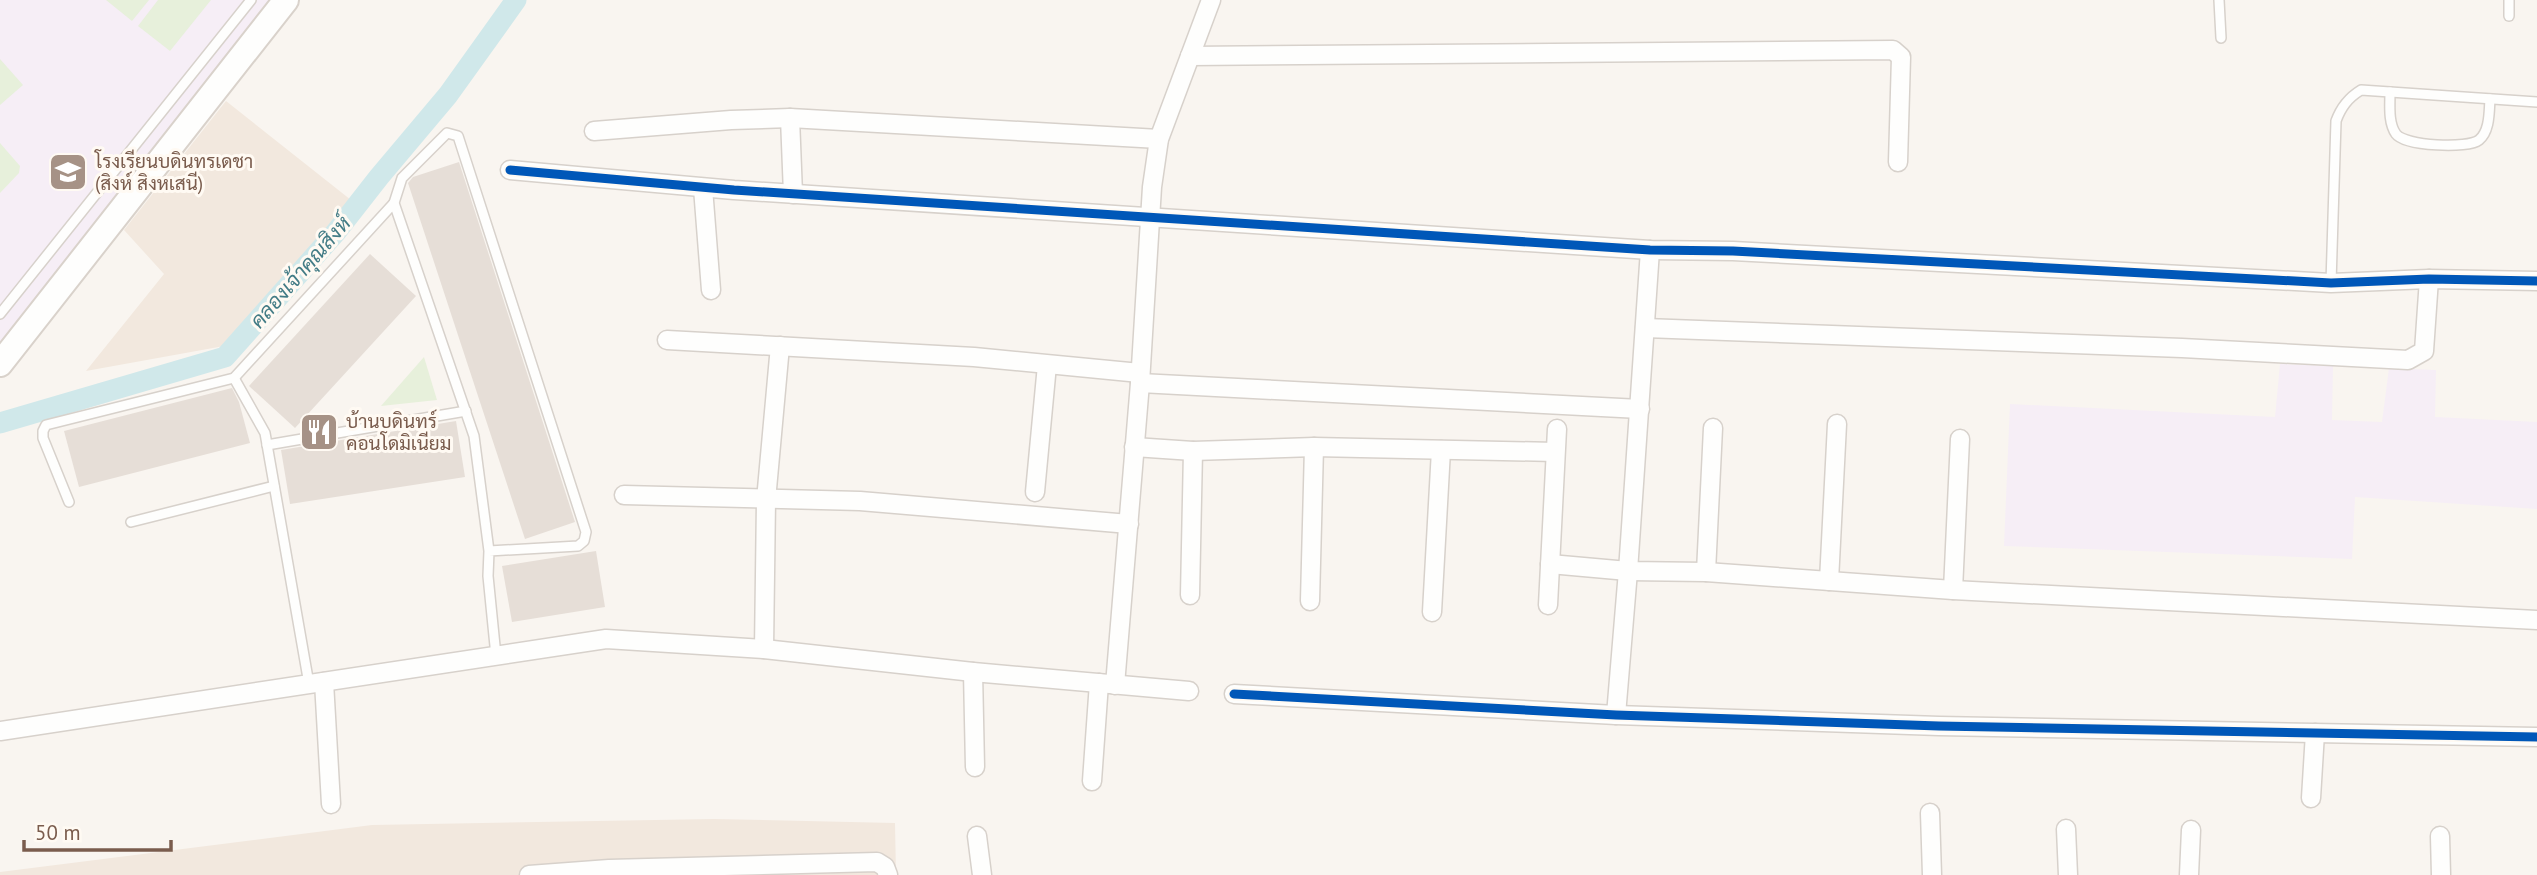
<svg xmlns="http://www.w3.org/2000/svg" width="2537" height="875" viewBox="0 0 2537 875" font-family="'PT Sans',Sarabun,sans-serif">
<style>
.residential{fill:#f2e8de}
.education{fill:#f6eef6}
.green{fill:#e7f0db}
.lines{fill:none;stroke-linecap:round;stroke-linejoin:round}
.canal{stroke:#d0e8ea;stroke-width:21}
.building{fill:#e6ded7}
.lane-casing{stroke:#d7d1cb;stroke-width:12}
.street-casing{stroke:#d7d1cb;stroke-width:21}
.secondary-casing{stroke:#d9d2cb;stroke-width:28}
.lane{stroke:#fefefd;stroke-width:9}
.street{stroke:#fefefd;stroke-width:18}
.secondary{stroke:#fefefd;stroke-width:24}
.cycleway-casing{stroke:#fffaf3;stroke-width:13}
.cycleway{stroke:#0057b8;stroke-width:9}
.labels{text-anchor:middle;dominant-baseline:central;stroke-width:6;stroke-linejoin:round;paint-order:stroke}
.poi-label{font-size:19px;fill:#7a5c4d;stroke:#fffaf3;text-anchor:start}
.water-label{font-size:21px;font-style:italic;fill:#437c86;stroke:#fffaf3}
</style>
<rect width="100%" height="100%" fill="#f9f5f0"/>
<g class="residential">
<polygon points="226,101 351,200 224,346 86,371 164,274 124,230"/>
<polygon points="714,819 895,823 896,875 0,875 0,872 372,825"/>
</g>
<g class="education">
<polygon points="0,0 271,0 0,343"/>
<polygon points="2280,364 2333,366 2332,420 2382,422 2389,368 2436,370 2435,417 2537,422 2537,509 2355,497 2352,559 2004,546 2010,404 2275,417"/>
</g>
<g class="green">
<polygon points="106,0 149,0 132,21"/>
<polygon points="158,0 211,0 170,51 138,26"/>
<polygon points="0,59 23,85 0,105"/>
<polygon points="0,143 20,166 19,173 0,193"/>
<polygon points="424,357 437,400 381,406"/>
</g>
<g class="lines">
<polyline class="canal" points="0,423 225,357 336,232 379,177 448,95 516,0"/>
</g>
<g class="building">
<polygon points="459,162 575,522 525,539 408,183 413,177"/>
<polygon points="370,254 416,296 295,428 249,386"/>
<polygon points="232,388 239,402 250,443 79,487 64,431"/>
<polygon points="456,421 465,477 290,504 281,450"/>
<polygon points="596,551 605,607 512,622 502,566"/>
</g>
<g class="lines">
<defs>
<g id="lane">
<polyline points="2219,0 2221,38"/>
<polyline points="2509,0 2509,16"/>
<path d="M2390 92C2390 105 2388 123 2396 134 2405 146 2468 149 2479 140 2490 131 2489 112 2490 99"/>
<path d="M2331 283 2336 121C2341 107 2348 98 2361 90L2537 102"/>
<polyline points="0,314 251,0"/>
<polyline points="234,378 265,433 309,684"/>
<polyline points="267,445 466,411"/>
<polyline points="69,502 43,438 43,431 46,425 234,378 394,203"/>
<polyline points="131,522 274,486"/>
<polyline points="489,551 578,546 584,541 586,532 458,136 447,133 402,178 394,203 474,436 489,551 488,576 496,656"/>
</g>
<g id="street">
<polyline points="1190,56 1893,50 1901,57 1898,162"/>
<polyline points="790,118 793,194"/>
<polyline points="594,131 731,120 790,118 1159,139"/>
<polyline points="510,170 734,190 1650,250 1733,251 2331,283 2429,279 2537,281"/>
<polyline points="703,188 711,290"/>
<polyline points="1645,328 2182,348 2408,360 2424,351 2429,279"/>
<polyline points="667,340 974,357 1140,373"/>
<polyline points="1140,383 1640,409"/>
<polyline points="1134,447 1193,451 1314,447 1555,452"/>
<polyline points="1035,492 1047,365"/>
<polyline points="624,495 860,501 1129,524"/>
<polyline points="1550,564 1628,571 1706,572 1953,590 2537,620"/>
<polyline points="1706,572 1713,428"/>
<polyline points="1829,581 1837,424"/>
<polyline points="1953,590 1960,439"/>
<polyline points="1190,595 1193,451"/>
<polyline points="1310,601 1314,447"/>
<polyline points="1548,605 1557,429"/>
<polyline points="1432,612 1441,450"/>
<polyline points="764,649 766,500 780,346"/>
<polyline points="973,672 975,767"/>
<polyline points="324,682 331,804"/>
<polyline points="1115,685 1140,383 1152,187 1159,139 1211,0"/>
<polyline points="1234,694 1616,715 1939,726 2537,737"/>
<polyline points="1616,715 1628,571 1650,250"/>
<polyline points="0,731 606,639 764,649 973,672 1189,691"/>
<polyline points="1092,781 1099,683"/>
<polyline points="2311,798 2315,733"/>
<polyline points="1930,813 1932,875"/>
<polyline points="2066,829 2068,875"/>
<polyline points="977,836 982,875"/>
<polyline points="2440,836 2441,875"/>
<polyline points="529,875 609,869 877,862 885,867 888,875"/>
<polyline points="2189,875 2191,830"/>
</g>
<polyline id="secondary" points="0,364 286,0"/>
</defs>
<use href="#lane" class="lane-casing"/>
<use href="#street" class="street-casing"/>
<use href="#secondary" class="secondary-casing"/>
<use href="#lane" class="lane"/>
<use href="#street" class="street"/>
<use href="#secondary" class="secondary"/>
<defs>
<g id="cycleway">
<polyline points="510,170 734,190 1650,250 1733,251 2331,283 2429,279 2537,281"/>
<polyline points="1234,694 1616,715 1939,726 2537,737"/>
</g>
</defs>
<use href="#cycleway" class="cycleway-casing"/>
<use href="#cycleway" class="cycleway"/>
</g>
<defs>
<symbol id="school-square" viewBox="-11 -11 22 22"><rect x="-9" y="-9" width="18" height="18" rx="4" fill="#a69286" stroke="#fffaf3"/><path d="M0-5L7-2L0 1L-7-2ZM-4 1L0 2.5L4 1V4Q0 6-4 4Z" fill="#fff"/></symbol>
<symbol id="restaurant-square" viewBox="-11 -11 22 22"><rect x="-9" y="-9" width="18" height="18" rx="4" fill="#a69286" stroke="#fffaf3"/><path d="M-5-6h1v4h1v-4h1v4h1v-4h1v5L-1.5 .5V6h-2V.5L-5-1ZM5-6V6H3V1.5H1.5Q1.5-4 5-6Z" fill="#fff"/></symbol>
</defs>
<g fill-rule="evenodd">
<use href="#school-square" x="46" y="150" width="44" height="44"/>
<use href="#restaurant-square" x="297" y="410" width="44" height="44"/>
</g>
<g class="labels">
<g class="poi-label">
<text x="95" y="161">โรงเรียนบดินทรเดชา<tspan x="95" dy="22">(สิงห์ สิงหเสนี)</tspan></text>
<text x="346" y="421">บ้านบดินทร์<tspan x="346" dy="22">คอนโดมิเนียม</tspan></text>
</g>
<g class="water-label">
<text transform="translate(300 272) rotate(-49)">คลองเจ้าคุณสิงห์</text>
</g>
</g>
<path d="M24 840v10h147v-10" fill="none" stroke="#7a5c4d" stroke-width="3.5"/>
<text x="35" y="840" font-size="21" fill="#7a5c4d" stroke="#fffaf3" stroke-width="5" paint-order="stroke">50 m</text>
</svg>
